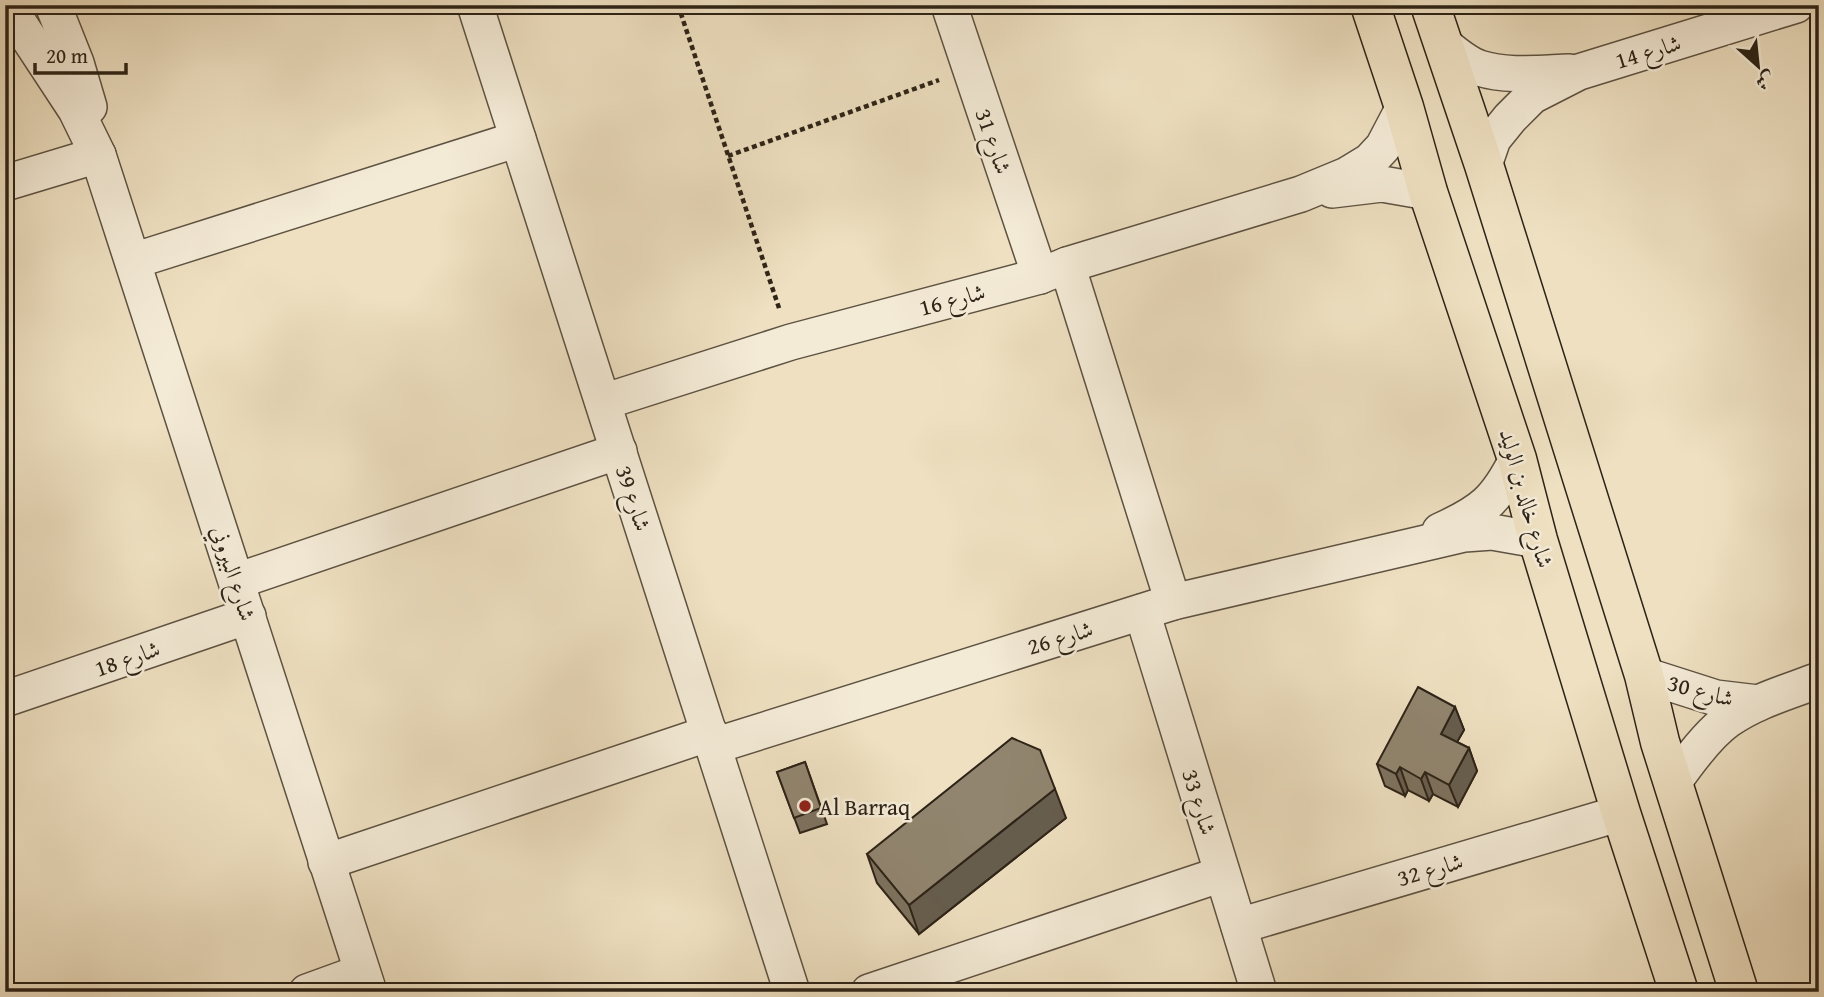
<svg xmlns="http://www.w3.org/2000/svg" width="1824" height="997" viewBox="0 0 1824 997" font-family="'Gentium Book Plus',Amiri,serif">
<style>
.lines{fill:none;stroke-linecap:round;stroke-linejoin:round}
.minor-casing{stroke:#5d5242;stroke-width:38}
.major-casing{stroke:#2d2317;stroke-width:41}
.path{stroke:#2d2317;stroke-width:4.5;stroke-dasharray:5 3.5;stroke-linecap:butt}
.minor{stroke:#f4ebd7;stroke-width:35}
.major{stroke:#eee0c1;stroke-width:38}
.wall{fill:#7d725f;stroke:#2d2317;stroke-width:2}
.shaded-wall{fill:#665d4e;stroke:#2d2317;stroke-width:2}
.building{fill:#91856f;stroke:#2d2317;stroke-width:2}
.poi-dot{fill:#8f2418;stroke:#f4ebd7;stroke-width:2.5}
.labels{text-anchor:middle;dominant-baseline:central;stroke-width:5;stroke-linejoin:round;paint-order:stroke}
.street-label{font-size:23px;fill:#2d2317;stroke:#f4ebd7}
.poi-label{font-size:23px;fill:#2d2317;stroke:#f4ebd7;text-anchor:start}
</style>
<rect width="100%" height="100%" fill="#eee0c1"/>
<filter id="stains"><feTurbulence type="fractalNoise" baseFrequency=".00286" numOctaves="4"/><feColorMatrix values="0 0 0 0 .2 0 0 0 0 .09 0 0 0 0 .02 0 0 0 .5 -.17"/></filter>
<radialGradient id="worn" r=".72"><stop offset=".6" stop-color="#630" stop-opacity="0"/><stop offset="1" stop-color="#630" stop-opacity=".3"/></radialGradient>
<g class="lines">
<defs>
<g id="minor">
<polyline points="7,5 76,110 98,155 369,992"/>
<polyline points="53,5 76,63 89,107"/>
<polyline points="475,5 792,992"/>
<polyline points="949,5 1040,276"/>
<path d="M1442 43C1453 52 1465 63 1479 68 1507 77 1540 73 1569 72"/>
<polyline points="1484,165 1493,139 1510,118 1532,96 1579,72 1796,5"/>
<polyline points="5,183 98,155"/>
<polyline points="1332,190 1382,184 1428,192"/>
<polyline points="133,261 518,139"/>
<polyline points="1067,265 1173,602"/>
<polyline points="603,402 791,342 1040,276 1067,265 1301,194 1347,175 1370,161 1383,147 1404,107"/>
<path d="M1440 531C1482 512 1496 501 1517 459"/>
<polyline points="237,581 619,451"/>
<polyline points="1142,612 1259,992"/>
<polyline points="1644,675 1716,698 1758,703"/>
<polyline points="5,699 248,616"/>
<polyline points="714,746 1173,602 1464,534 1492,532 1538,540"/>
<path d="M1673 783C1687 763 1708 734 1728 720 1755 701 1788 692 1819 680"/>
<polyline points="326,862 710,733"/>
<polyline points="1239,926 1621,813"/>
<polyline points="307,992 362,972"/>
<polyline points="869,992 1222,874"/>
</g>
<g id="major">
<polyline points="1370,5 1404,107 1428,192 1517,459 1538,540 1621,813 1679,992"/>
<polyline points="1430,5 1484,165 1644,675 1660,742 1739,992"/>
</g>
</defs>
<use href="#minor" class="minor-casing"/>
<use href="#major" class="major-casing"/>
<g class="path">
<polyline points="678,5 780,311"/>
<polyline points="728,156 939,80"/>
</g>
<use href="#minor" class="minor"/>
<use href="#major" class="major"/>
</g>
<g class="wall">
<polygon points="1455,707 1464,730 1457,742 1469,748 1477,771 1458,807 1433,794 1429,801 1408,790 1405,796 1385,786 1377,764"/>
<polygon points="805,762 827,824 800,833 777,772"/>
<polygon points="1066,818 919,934 877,883 867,854"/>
</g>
<g class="shaded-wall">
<polygon points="1455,707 1464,730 1449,756 1441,734"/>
<polygon points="1469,748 1477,771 1458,807 1449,785"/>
<polygon points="1400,767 1408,790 1405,796 1396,774"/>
<polygon points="1425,772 1433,794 1429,801 1421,779"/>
<polygon points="1055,789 1066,818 919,934 909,905"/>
</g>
<g class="building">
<polygon points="1418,687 1455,707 1441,734 1469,748 1449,785 1425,772 1421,779 1400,767 1396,774 1377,764"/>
<polygon points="1012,738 1040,750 1055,789 909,905 867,854"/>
<polygon points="805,762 821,808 794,818 777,772"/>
</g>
<circle class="poi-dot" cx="805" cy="806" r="7"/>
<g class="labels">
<g class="street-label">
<text transform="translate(1648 51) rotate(-17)">شارع 14</text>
<text transform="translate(994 141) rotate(71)">شارع 31</text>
<text transform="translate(952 299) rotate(-15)">شارع 16</text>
<text transform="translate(634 498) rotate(72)">شارع 39</text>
<text transform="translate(1527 498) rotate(74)">شارع خالد بن الوليد</text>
<text transform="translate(234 573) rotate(72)">شارع البيروني</text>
<text transform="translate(1060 637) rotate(-17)">شارع 26</text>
<text transform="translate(127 658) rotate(-19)">شارع 18</text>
<text transform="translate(1701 690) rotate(15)">شارع 30</text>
<text transform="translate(1200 802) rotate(73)">شارع 33</text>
<text transform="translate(1430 869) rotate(-16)">شارع 32</text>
</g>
<g class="poi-label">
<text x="819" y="806">Al Barraq</text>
</g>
</g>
<rect width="1824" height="997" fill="none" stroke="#eee0c1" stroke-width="28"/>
<rect x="7" y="7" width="1810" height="983" fill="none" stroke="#2d2317" stroke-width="3.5"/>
<rect x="14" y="14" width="1796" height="969" fill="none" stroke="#2d2317" stroke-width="2"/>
<g transform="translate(1758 66) rotate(153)" stroke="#f4ebd7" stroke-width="5" paint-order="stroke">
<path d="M0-5L12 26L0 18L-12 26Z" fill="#2d2317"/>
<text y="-10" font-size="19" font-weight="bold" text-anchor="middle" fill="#2d2317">ش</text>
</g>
<path d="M35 63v10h91v-10" fill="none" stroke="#2d2317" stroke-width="3.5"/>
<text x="46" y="63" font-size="21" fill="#2d2317" stroke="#f4ebd7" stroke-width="5" paint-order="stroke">20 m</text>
<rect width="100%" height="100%" filter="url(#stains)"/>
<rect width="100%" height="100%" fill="url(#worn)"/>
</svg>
